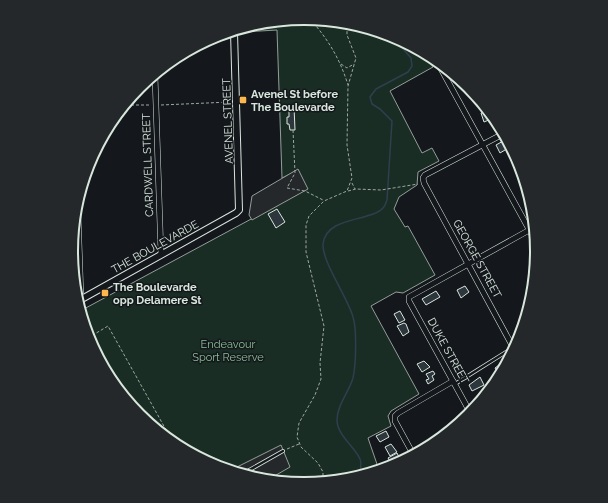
<svg xmlns="http://www.w3.org/2000/svg" width="608" height="503" viewBox="0 0 608 503" font-family="Raleway,sans-serif">
<style>
.green{fill:#1a2d24;stroke:#939e99}
.parking{fill:#24282b;stroke:#939e99}
.lines{fill:none;stroke-linecap:round;stroke-linejoin:round}
.stream{stroke:#2f3f4d;stroke-width:1.5}
.building{fill:#2c363c;stroke:#d8e6dc}
.service-casing{stroke:#d8e6dc;stroke-width:4}
.minor-casing{stroke:#d8e6dc;stroke-width:6}
.tertiary-casing{stroke:#d8e6dc;stroke-width:8}
.path{stroke:#9da8a2;stroke-width:1;stroke-dasharray:3 2;stroke-linecap:butt}
.service{stroke:#14181c;stroke-width:2.5}
.minor{stroke:#14181c;stroke-width:5}
.tertiary{stroke:#14181c;stroke-width:6}
.poi-dot{fill:#ffb74d;stroke:#14181c;stroke-width:1.5}
.labels{text-anchor:middle;dominant-baseline:central;stroke-width:3;stroke-linejoin:round;paint-order:stroke}
.poi-label{font-size:11px;font-weight:bold;fill:#d8e6dc;stroke:#14181c;text-anchor:start}
.street-label{font-size:11px;fill:#d8e6dc;stroke:#14181c}
.park-label{font-size:11px;fill:#8ac095;stroke:#14181c}
.rim{fill:none;stroke:#d8e6dc;stroke-width:2}
</style>
<rect width="100%" height="100%" fill="#14181c"/>
<polygon class="green" points="304,18 394,36 429,60 433,67 390,91 422,153 432,148 439,161 418,172 417,185 399,197 394,209 405,227 408,226 435,275 403,293 396,292 371,306 419,394 391,411 388,416 391,426 368,438 379,470 304,485 214,467 139,416 88,341 82,310 307,189 298,170 282,178 277,30 243,32 243,30"/>
<g class="parking">
<polygon points="298,169 308,189 252,220 249,215 252,196"/>
<polygon points="281,445 290,467 271,478 231,470"/>
</g>
<g class="lines">
<path class="stream" d="M360 474C360 469 362 463 360 459 354 446 337 435 337 420 337 405 349 392 353 378 356 365 357 329 353 317 348 298 322 262 323 244 326 216 370 222 383 208 385 206 386 203 387 200L392 121 380 109 372 104 370 97 376 89 408 72 412 66 411 58 392 36"/>
</g>
<g class="building">
<polygon points="289,107 294,107 295,130 290,130 289,124 287,124 287,117 289,117"/>
<polygon points="486,111 491,119 484,122 481,113"/>
<polygon points="505,140 510,147 500,153 496,145"/>
<polygon points="277,209 285,222 276,228 268,214"/>
<polygon points="465,286 469,292 461,298 457,290"/>
<polygon points="436,291 440,297 426,305 422,299"/>
<polygon points="400,311 405,320 399,323 394,314"/>
<polygon points="404,323 406,324 409,332 403,336 397,326"/>
<polygon points="424,361 430,367 422,372 417,364"/>
<polygon points="499,365 501,368 502,367 498,373 495,368"/>
<polygon points="433,371 435,374 432,376 434,380 428,384 426,380 429,379 426,374"/>
<polygon points="480,377 484,385 472,391 469,385"/>
<polygon points="386,431 389,437 380,442 376,436"/>
<polygon points="391,444 397,452 390,456 385,447"/>
<polygon points="397,453 399,457 394,460 395,461 400,458 402,461 393,467 388,458"/>
</g>
<g class="lines">
<defs>
<g id="service">
<polyline points="455,384 514,347"/>
<polyline points="244,473 283,451"/>
</g>
<g id="minor">
<polyline points="440,67 536,242"/>
<polyline points="155,76 161,255"/>
<polyline points="501,135 425,175 423,178 424,183 514,349"/>
<polyline points="78,213 81,299"/>
<polyline points="471,414 409,301 409,297 533,228"/>
<polyline points="413,454 395,421 395,416 398,413 453,381"/>
</g>
<polyline id="tertiary" points="80,300 236,213 239,210 234,32"/>
</defs>
<use href="#service" class="service-casing"/>
<use href="#minor" class="minor-casing"/>
<use href="#tertiary" class="tertiary-casing"/>
<g class="path">
<path d="M310 19C328 39 340 59 348 85"/>
<polyline points="341,64 347,68 354,64"/>
<polyline points="126,105 150,105"/>
<polyline points="161,105 230,102"/>
<polyline points="293,130 295,173 287,188 305,191 323,200"/>
<polyline points="352,183 355,189"/>
<polyline points="348,191 356,189 381,190 418,184"/>
<polyline points="88,338 108,326 170,437"/>
<polyline points="287,449 299,444"/>
<polyline points="323,481 323,472 318,463 301,447 297,437 299,423 315,395 321,379 320,363 324,326 306,252 306,225 309,216 324,201 347,191 352,178 347,145 348,86 356,58 347,35 347,26"/>
</g>
<use href="#service" class="service"/>
<use href="#minor" class="minor"/>
<use href="#tertiary" class="tertiary"/>
</g>
<g class="poi-dot">
<rect x="239" y="96" width="8" height="8" rx="2"/>
<rect x="101" y="289" width="8" height="8" rx="2"/>
</g>
<g class="labels">
<g class="poi-label">
<text x="251" y="94">Avenel St before<tspan x="251" dy="13">The Boulevarde</tspan></text>
<text x="113" y="287">The Boulevarde<tspan x="113" dy="13">opp Delamere St</tspan></text>
</g>
<g class="street-label">
<text transform="translate(228 121) rotate(-92)">AVENEL STREET</text>
<text transform="translate(148 165) rotate(-92)">CARDWELL STREET</text>
<text transform="translate(155 247) rotate(-29)">THE BOULEVARDE</text>
<text transform="translate(477 259) rotate(61)">GEORGE STREET</text>
<text transform="translate(448 351) rotate(61)">DUKE STREET</text>
</g>
<g class="park-label">
<text x="228" y="344">Endeavour<tspan x="228" dy="13">Sport Reserve</tspan></text>
</g>
</g>
<path d="M0 0H608V503H0ZM78 251a226 226 0 1 1 452 0a226 226 0 1 1-452 0Z" fill="#24282b" fill-rule="evenodd"/>
<path class="rim" d="M78 251a226 226 0 1 1 452 0a226 226 0 1 1-452 0Z"/>
</svg>
